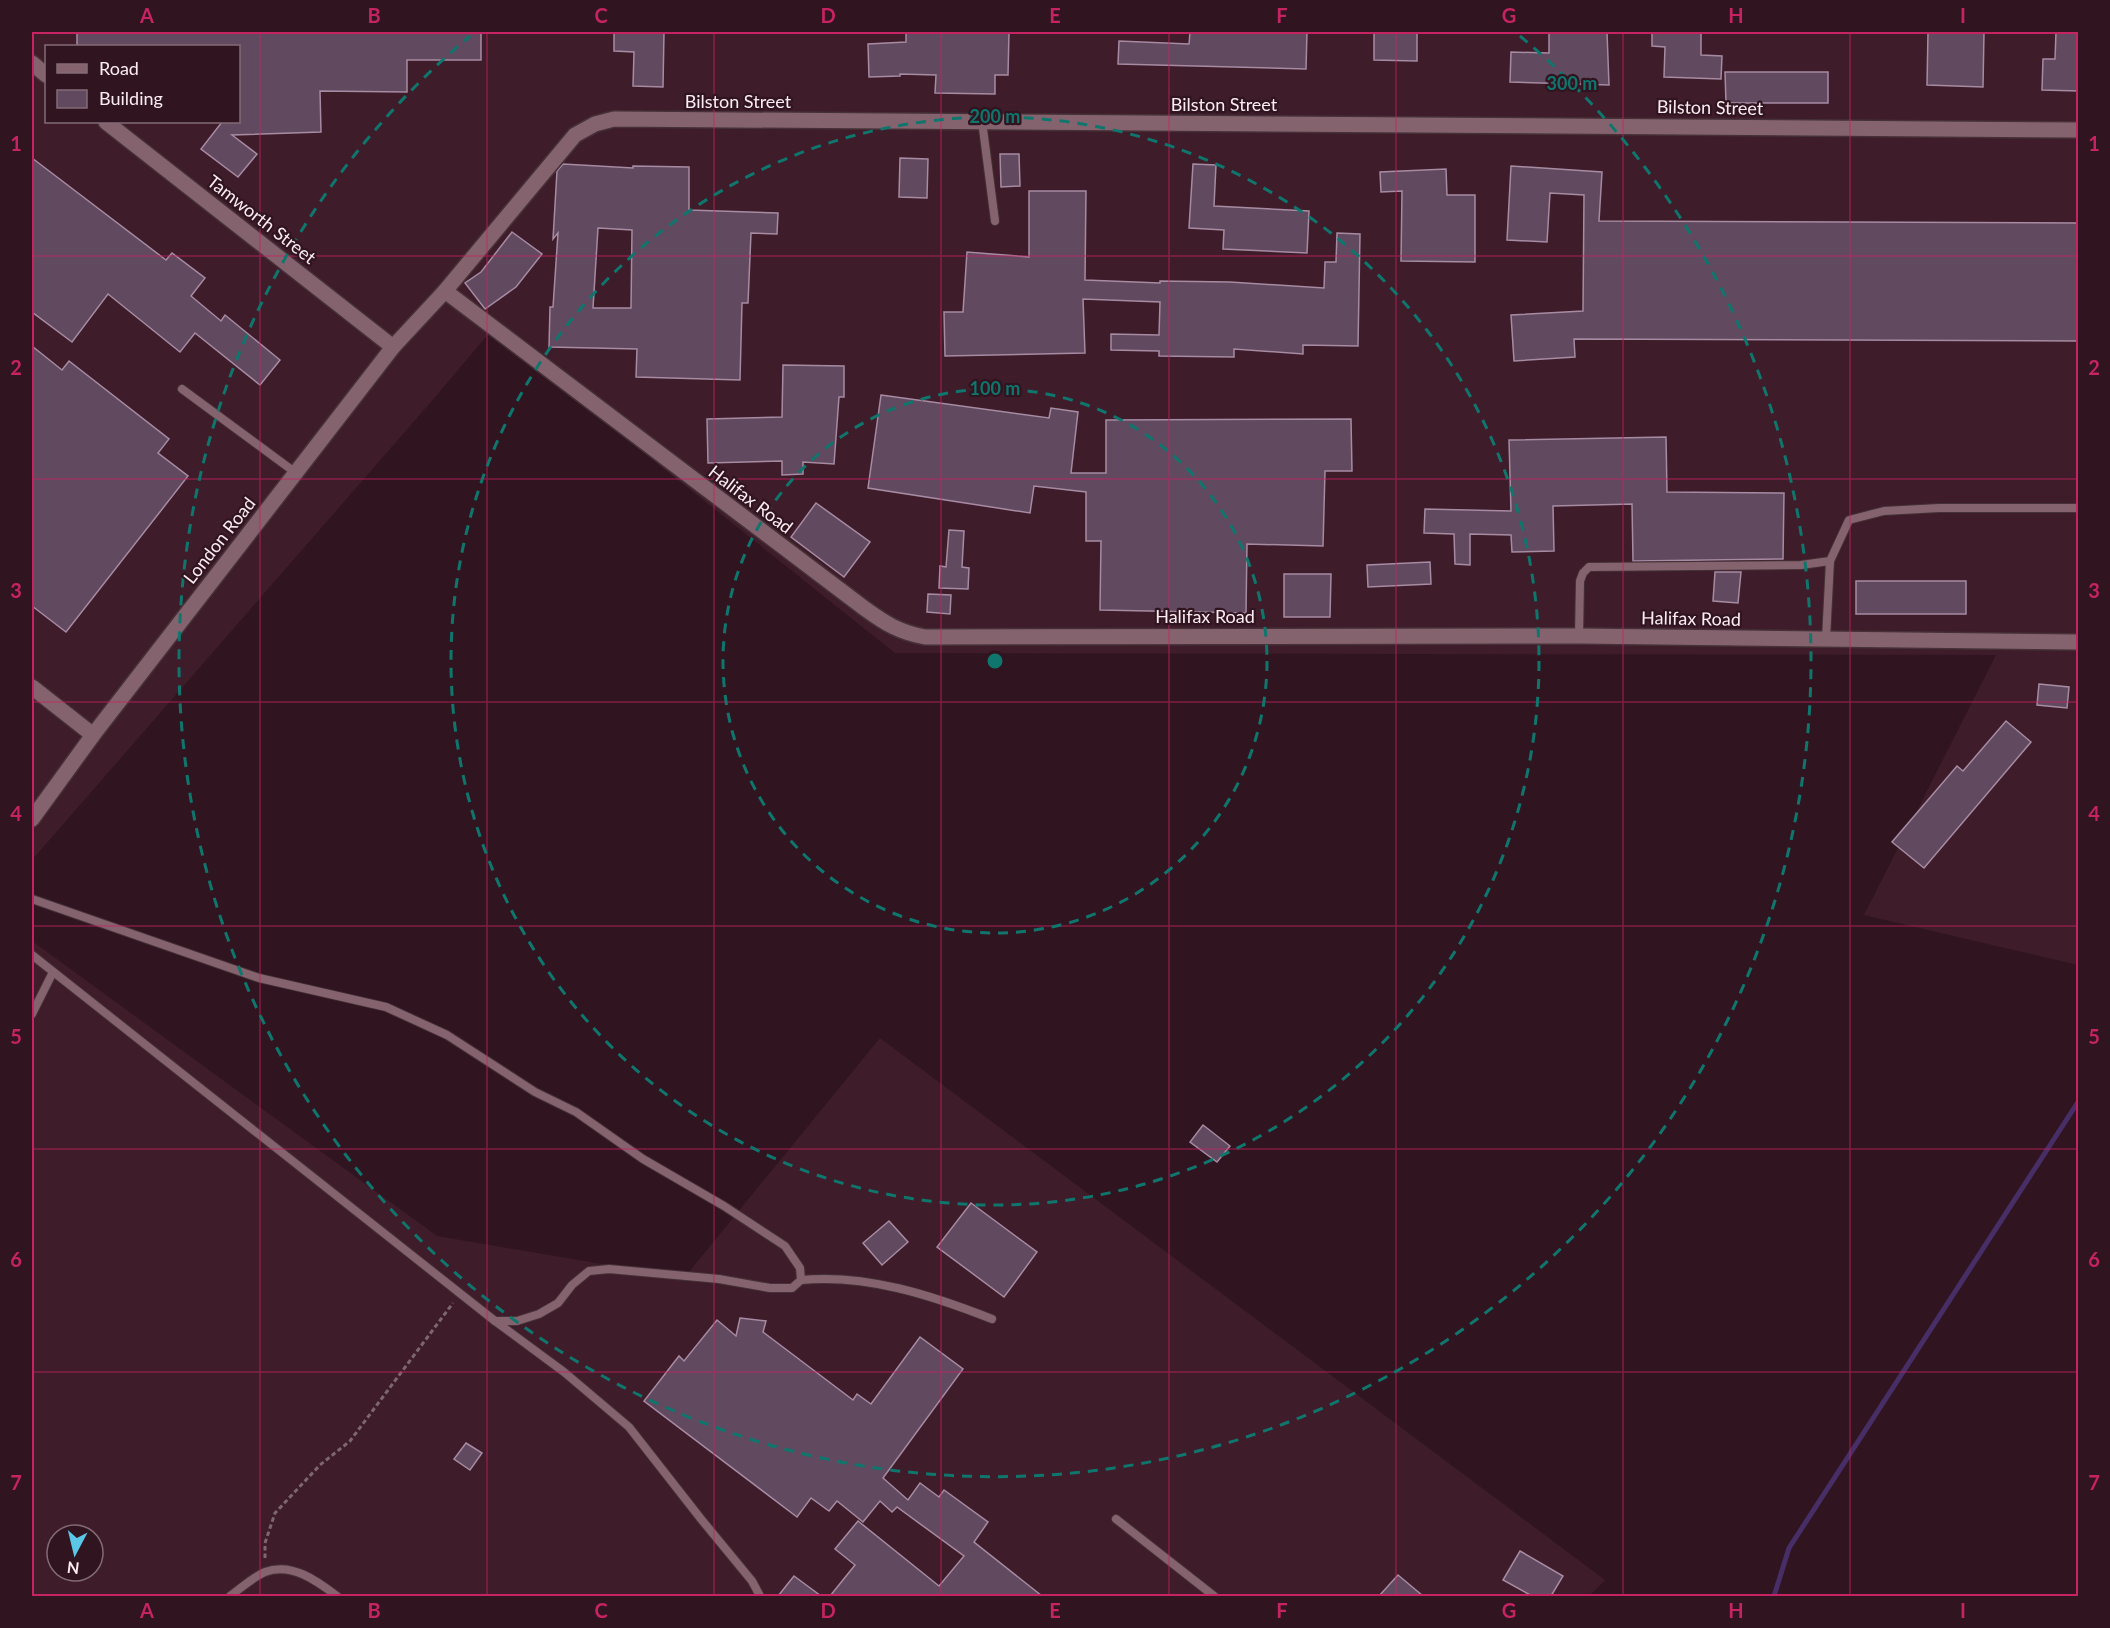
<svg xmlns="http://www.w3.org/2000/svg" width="2110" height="1628" viewBox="0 0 2110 1628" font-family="Lato,sans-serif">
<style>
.built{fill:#3e1c29;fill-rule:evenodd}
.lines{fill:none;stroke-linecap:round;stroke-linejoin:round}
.stream{stroke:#472e66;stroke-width:5}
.building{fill:#61495f;stroke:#a68ba3;stroke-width:1.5;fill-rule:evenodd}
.service-casing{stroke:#453137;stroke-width:10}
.minor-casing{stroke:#453137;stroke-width:18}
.path{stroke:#7d676f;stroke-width:3;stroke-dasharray:4.5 3;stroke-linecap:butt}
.service{stroke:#85636e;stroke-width:8}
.minor{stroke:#85636e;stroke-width:15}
.grid{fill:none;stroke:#c52362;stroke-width:1.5;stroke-opacity:0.55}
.ring{fill:none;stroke:#0f766e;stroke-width:3;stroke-dasharray:10 8}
.labels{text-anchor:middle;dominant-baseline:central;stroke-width:4.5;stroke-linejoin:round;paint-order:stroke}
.street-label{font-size:18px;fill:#fcecf1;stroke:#301520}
.centre{fill:#0f766e;stroke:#301520;stroke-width:3}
.ring-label{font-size:18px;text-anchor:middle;font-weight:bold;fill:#0f766e;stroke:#301520;stroke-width:4.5;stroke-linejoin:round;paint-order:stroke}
.neatline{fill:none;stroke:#c52362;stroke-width:2}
.grid-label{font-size:20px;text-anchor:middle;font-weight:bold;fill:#c52362}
</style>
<rect width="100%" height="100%" fill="#301520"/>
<g class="built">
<path d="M32 32H2078V965L1864 915 1996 655 895 653 491 331 430 403 32 860ZM46 46H238V122H46Z"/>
<path d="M32 941 437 1236 684 1278 880 1038 1605 1580 1589 1596H32ZM57 1535H93V1571H57Z"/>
</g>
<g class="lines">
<polyline class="stream" points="1774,1596 1789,1548 2078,1102"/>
</g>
<g class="building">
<polygon points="77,32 481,32 481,60 407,60 407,92 320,91 321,132 232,135 257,154 238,177 201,149 222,122 238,122 238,46 77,46"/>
<polygon points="614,32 664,32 663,87 633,86 634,52 614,51"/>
<polygon points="906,32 1009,32 1008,75 995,75 995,94 935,93 936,75 900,74 900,76 869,77 868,44 906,42"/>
<polygon points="1190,32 1307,32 1306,69 1118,64 1119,41 1189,44"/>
<polygon points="1374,32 1417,32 1417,61 1374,60"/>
<polygon points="1549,32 1607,32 1609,85 1510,82 1511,52 1549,53"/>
<polygon points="1652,32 1701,32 1701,55 1722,56 1721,79 1664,77 1665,47 1652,46"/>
<polygon points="1928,32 1984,32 1983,87 1927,85"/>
<polygon points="2056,32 2079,32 2079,91 2042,90 2043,59 2055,59"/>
<polygon points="1725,72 1828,72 1828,103 1726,103"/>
<polygon points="1000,154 1019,154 1020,186 1001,187"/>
<polygon points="32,158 166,260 172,253 205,278 191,296 221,321 225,315 280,360 260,385 195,333 180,352 108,294 72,342 32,312"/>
<polygon points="900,158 928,159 927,198 899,197"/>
<path d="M563 164 633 168V166L689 167V210L778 213 777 234 751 233 748 303H742L740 380 636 377 637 349 549 347 550 307H553L558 233 553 239 557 171ZM598 228 632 230 631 308H593Z"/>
<polygon points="1193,164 1216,165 1214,206 1309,211 1307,253 1223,249 1224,230 1189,228"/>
<polygon points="1511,166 1602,172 1599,221 2079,223 2079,341 1574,339 1575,357 1514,361 1511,315 1583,311 1584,195 1550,193 1547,242 1507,240"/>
<polygon points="1446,169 1447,195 1475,195 1475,262 1401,261 1402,191 1381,192 1380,172"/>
<polygon points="1029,191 1086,191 1085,280 1160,283 1160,281 1230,282 1324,288 1325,262 1336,262 1337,233 1360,234 1358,346 1303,345 1303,354 1234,349 1234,357 1159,356 1159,351 1111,350 1111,334 1159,335 1160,302 1083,299 1085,353 945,356 944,312 963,312 967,252 1029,257"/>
<polygon points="512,232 542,254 516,287 485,309 465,283 481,272"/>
<polygon points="32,346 62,370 69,361 169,439 158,453 188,476 66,632 32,606"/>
<polygon points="783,365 844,366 844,397 839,397 834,464 803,462 803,474 782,475 782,461 708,463 707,419 782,417"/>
<polygon points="881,395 1049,418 1051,408 1078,412 1071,473 1106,473 1106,420 1351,419 1352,471 1325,471 1323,546 1247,544 1246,613 1100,610 1101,541 1086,541 1086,492 1034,486 1030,513 868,488"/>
<polygon points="1666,437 1667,492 1784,493 1783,559 1633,561 1632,504 1553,506 1554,551 1512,552 1511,535 1470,534 1470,565 1455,564 1454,534 1424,533 1425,509 1511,511 1509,440"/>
<polygon points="816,503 870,542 844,577 791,537"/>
<polygon points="949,530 964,531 962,567 969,568 968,589 939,588 940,566 946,567"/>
<polygon points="1430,562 1431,584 1368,587 1367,565"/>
<polygon points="1715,572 1741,572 1738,603 1713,601"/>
<polygon points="1284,574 1331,574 1330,617 1284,617"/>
<rect x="1856" y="581" width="110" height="33"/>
<polygon points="928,594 951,595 950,614 927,612"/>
<polygon points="2039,684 2069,687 2067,708 2037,705"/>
<polygon points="2006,721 2031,742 1924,868 1892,842 1957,766 1963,771"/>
<polygon points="1203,1125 1230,1146 1217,1162 1190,1142"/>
<polygon points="971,1203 1037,1252 1004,1297 937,1247"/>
<polygon points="889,1221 908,1242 882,1265 863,1243"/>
<polygon points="740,1318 766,1321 763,1332 853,1400 857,1394 871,1404 920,1337 963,1369 883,1478 908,1500 920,1483 939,1497 944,1490 988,1522 974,1542 1042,1596 830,1596 855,1565 835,1549 858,1521 939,1586 964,1556 897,1507 892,1512 880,1501 863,1522 837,1501 829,1511 811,1498 797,1517 644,1401 679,1356 684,1361 717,1320 736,1336"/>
<polygon points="466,1443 482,1453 470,1470 454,1459"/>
<polygon points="1520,1551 1563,1576 1551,1596 1532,1596 1503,1580"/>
<polygon points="1398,1575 1423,1596 1379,1596"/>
<polygon points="794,1576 821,1596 778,1596"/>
</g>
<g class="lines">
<defs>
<g id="service">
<polyline points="982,121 995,221"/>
<polyline points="182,389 296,473"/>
<polyline points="1579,636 1580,581 1583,573 1589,567 1801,565 1830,561 1849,520 1884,511 1939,508 2078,508"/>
<polyline points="1826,639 1830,561"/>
<polyline points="32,899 259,978 386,1007 447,1035 535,1092 576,1112 643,1159 724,1206 785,1246 800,1268 801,1280 792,1288 770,1288 719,1279 609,1269 589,1271 572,1285 558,1303 539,1314 517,1321 495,1321"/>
<polyline points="32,955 495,1321 564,1372 629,1427 701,1519 752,1581 760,1596"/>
<polyline points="32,1014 53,972"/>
<path d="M801 1280C867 1274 931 1295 992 1319"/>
<polyline points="1116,1519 1214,1596"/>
<path d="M230 1596C240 1589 253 1577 265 1572 292 1562 317 1581 337 1596"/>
</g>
<g id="minor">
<polyline points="32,63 46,75"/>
<polyline points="106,122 393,347"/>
<path d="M445 291 864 608C886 624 899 632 925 637L1579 636 2078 642"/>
<polyline points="32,687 93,735"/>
<polyline points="32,819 93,735 393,347 445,291 575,135 595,124 614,119 2078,130"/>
</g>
</defs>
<use href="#service" class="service-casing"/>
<use href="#minor" class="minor-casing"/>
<polyline class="path" points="265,1558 265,1543 275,1513 320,1465 350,1441 453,1303"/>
<use href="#service" class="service"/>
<use href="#minor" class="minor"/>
</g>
<path class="grid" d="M260 32V1596M487 32V1596M714 32V1596M941 32V1596M1169 32V1596M1396 32V1596M1623 32V1596M1850 32V1596M32 256H2078M32 479H2078M32 702H2078M32 926H2078M32 1149H2078M32 1372H2078"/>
<g class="ring">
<circle cx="995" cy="661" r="272"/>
<circle cx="995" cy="661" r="544"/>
<path d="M1520 36A816 816 0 1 1 470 36"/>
</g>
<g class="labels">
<g class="street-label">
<text x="738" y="101">Bilston Street</text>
<text x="1224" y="104">Bilston Street</text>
<text transform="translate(1710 107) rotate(1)">Bilston Street</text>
<text transform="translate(262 219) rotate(38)">Tamworth Street</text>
<text transform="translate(751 499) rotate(37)">Halifax Road</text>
<text transform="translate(219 540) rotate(-52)">London Road</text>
<text x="1205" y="616">Halifax Road</text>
<text transform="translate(1691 618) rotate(1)">Halifax Road</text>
</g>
</g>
<circle cx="995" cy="661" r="9" class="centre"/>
<g class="ring-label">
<text x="1572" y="90">300 m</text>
<text x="995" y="123">200 m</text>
<text x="995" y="395">100 m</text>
</g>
<rect width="2110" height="1628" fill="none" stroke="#301520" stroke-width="66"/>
<rect x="45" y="45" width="195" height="78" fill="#301520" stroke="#826b74" stroke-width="1.5"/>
<rect x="57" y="64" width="30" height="9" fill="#85636e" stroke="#826b74" stroke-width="1.5"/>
<text x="99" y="75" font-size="18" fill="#fcecf1">Road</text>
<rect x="57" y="90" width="30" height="18" fill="#61495f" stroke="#826b74" stroke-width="1.5"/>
<text x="99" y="105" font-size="18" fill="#fcecf1">Building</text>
<g transform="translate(75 1553) rotate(187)"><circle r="28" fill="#301520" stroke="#826b74" stroke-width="1.5"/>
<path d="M0-4.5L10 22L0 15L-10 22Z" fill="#5bc7e7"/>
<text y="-9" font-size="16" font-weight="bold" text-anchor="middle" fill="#fcecf1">N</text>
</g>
<rect x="33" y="33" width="2044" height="1562" class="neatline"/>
<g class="grid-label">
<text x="147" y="23">A</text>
<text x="374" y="23">B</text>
<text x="601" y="23">C</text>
<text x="828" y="23">D</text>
<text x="1055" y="23">E</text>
<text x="1282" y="23">F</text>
<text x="1509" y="23">G</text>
<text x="1736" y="23">H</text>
<text x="1963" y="23">I</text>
<text x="16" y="151">1</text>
<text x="2094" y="151">1</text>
<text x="16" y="375">2</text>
<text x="2094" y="375">2</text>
<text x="16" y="598">3</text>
<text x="2094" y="598">3</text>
<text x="16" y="821">4</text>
<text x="2094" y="821">4</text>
<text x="16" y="1044">5</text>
<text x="2094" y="1044">5</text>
<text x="16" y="1267">6</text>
<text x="2094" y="1267">6</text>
<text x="16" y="1490">7</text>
<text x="2094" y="1490">7</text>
<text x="147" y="1618">A</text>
<text x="374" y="1618">B</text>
<text x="601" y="1618">C</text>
<text x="828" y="1618">D</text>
<text x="1055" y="1618">E</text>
<text x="1282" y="1618">F</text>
<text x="1509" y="1618">G</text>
<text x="1736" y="1618">H</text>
<text x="1963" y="1618">I</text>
</g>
</svg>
